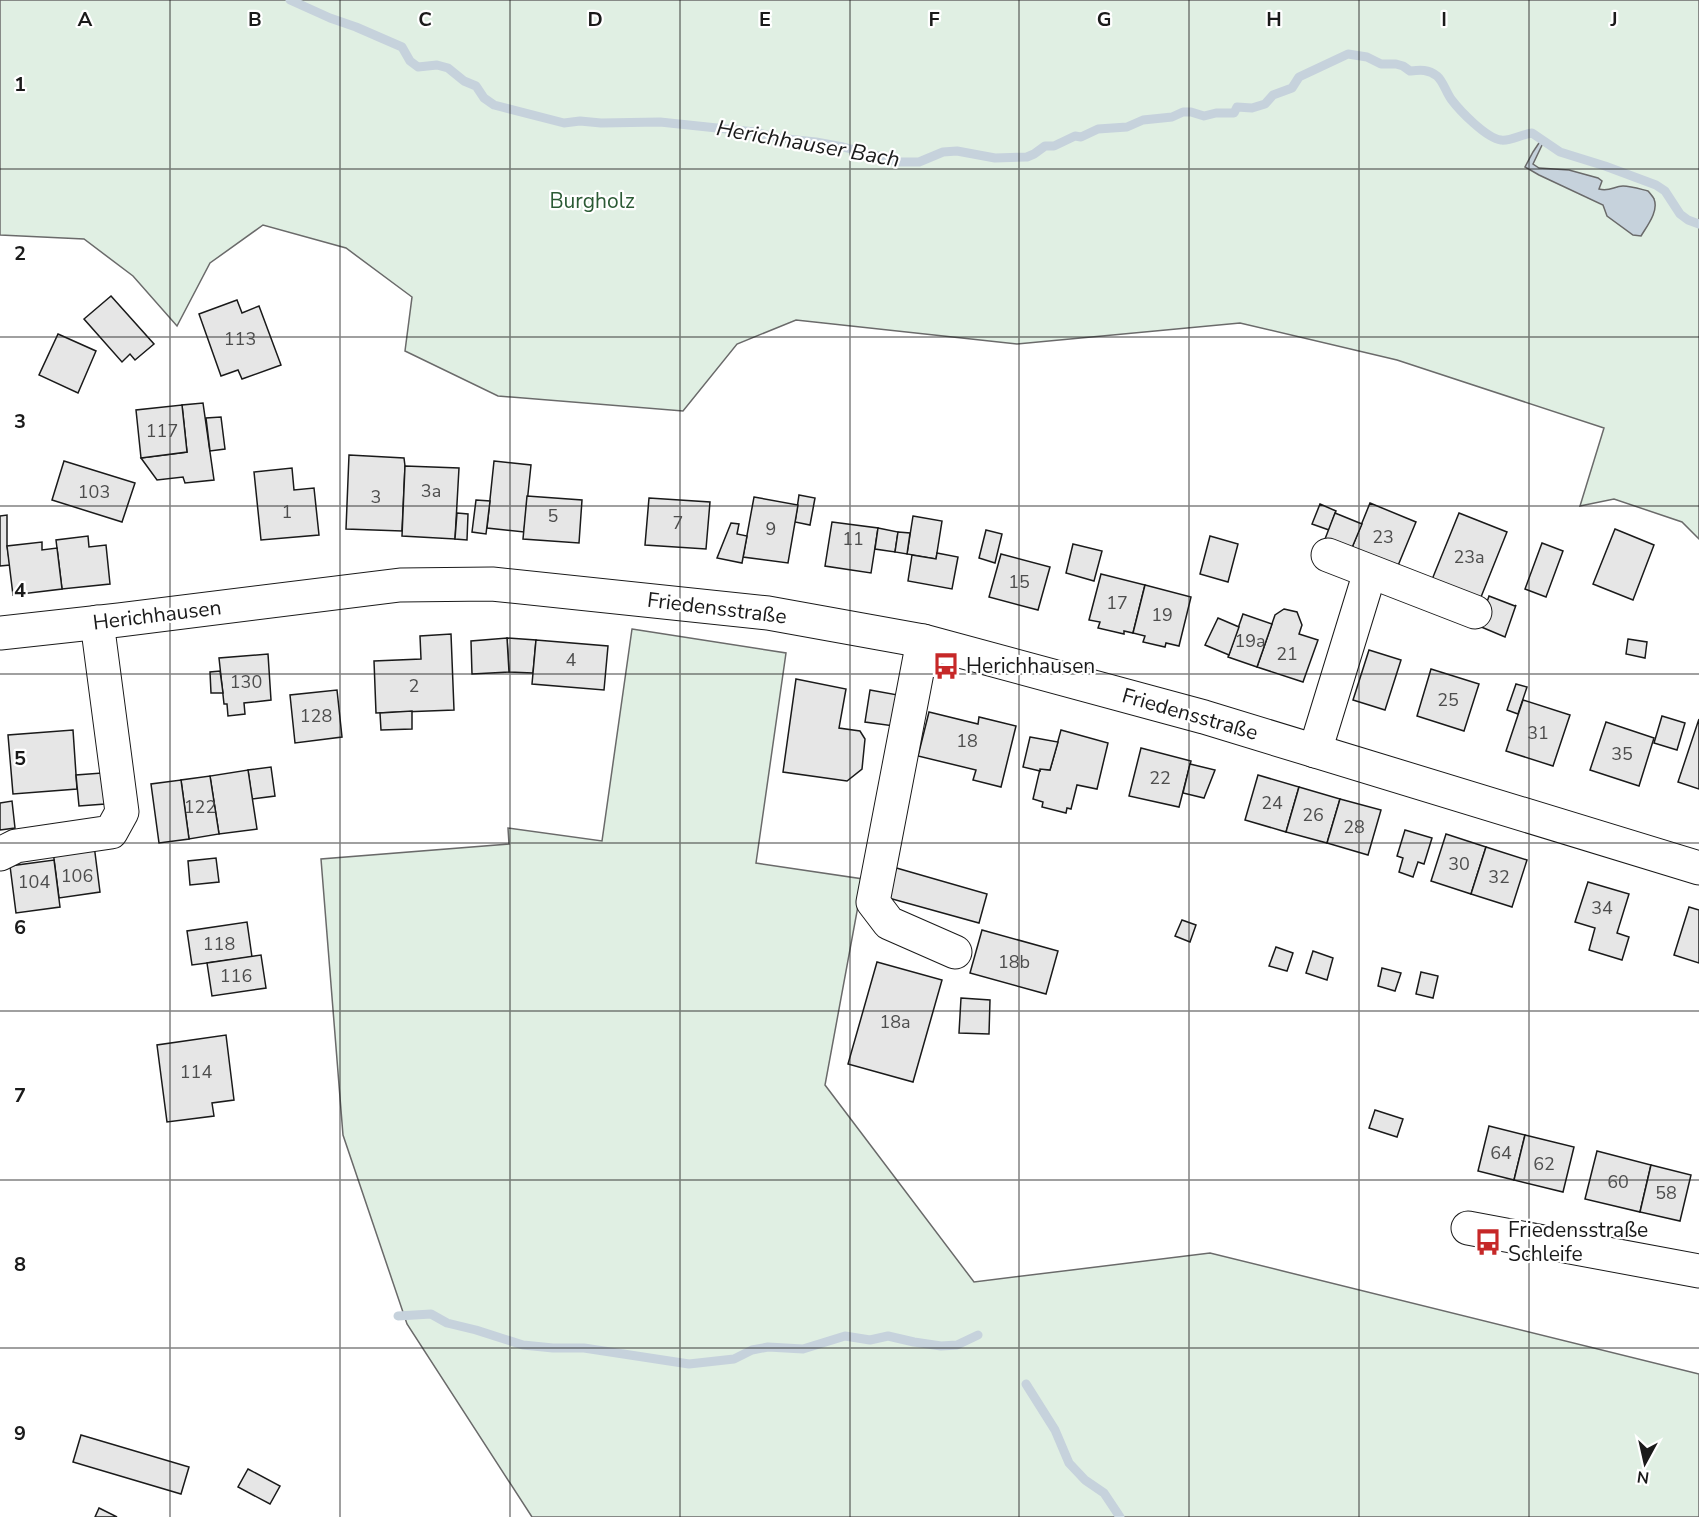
<svg xmlns="http://www.w3.org/2000/svg" width="1699" height="1517" viewBox="0 0 1699 1517" font-family="'Nunito Sans',sans-serif">
<style>
.green{fill:#e0efe3;stroke:#6a6a6a;stroke-width:1.5}
.water{fill:#c6d2dc;stroke:#6a6a6a;stroke-width:1.5}
.lines{fill:none;stroke-linecap:round;stroke-linejoin:round}
.stream{stroke:#c6d2dc;stroke-width:9}
.building{fill:#e6e6e6;stroke:#1a1a1a;stroke-width:1.5}
.minor-casing{stroke:#1a1a1a;stroke-width:35}
.minor{stroke:#fff;stroke-width:33}
.grid{fill:none;stroke:#1a1a1a;stroke-width:1.5;stroke-opacity:0.55}
.labels{text-anchor:middle;dominant-baseline:central;stroke-width:4.5;stroke-linejoin:round;paint-order:stroke}
.number-label{font-size:18px;fill:#4d4d4d}
.park-label{font-size:21px;fill:#2b5a34;stroke:#fff}
.street-label{font-size:21px;fill:#1a1a1a;stroke:#fff}
.poi-label{font-size:21px;fill:#1a1a1a;stroke:#fff;text-anchor:start}
.water-label{font-size:22px;font-style:italic;fill:#1a1a1a;stroke:#fff}
.grid-label{font-size:20px;text-anchor:middle;font-weight:bold;fill:#1a1a1a;stroke:#fff;stroke-width:4.5;stroke-linejoin:round;paint-order:stroke}
</style>
<rect width="100%" height="100%" fill="#fff"/>
<g class="green">
<polygon points="0,0 1699,0 1699,539 1682,522 1614,499 1580,506 1604,428 1397,360 1240,323 1017,344 796,320 737,344 683,411 498,396 405,351 412,297 346,248 263,225 210,263 177,326 133,276 84,239 0,235"/>
<polygon points="632,629 786,653 756,863 863,879 825,1085 974,1282 1210,1253 1699,1374 1699,1517 532,1517 407,1324 343,1135 321,859 509,844 508,828 602,841"/>
</g>
<path class="water" d="M1541 140 1544 141 1533 164 1539 168 1569 170 1598 178 1602 181 1599 189C1610 192 1614 186 1623 186 1631 186 1640 189 1648 191 1649 192 1654 198 1654 199 1659 211 1647 226 1641 236L1633 235 1607 216 1603 205 1539 175 1525 167 1533 152Z"/>
<g class="lines">
<g class="stream">
<path d="M290 0 330 18 356 27 402 47 410 61 418 67 437 65 448 68 464 81 476 86 484 98 494 105 564 123 580 121 601 123 660 122 755 132 777 138 816 142 843 147 883 157 897 162H919L943 152 957 151 995 158 1027 157 1034 154 1045 146H1054L1075 136 1081 137 1098 129 1127 127 1143 120 1172 117 1183 112H1191L1204 116 1216 113H1234L1237 107 1252 108 1265 104 1273 95 1292 88 1299 77 1348 54 1367 57 1381 64H1396L1403 66 1410 71C1420 70 1428 69 1437 76 1443 81 1446 92 1451 99 1460 111 1486 138 1501 140 1508 142 1523 134 1532 133L1560 152 1605 166 1656 185 1665 191 1680 214 1688 220 1699 224"/>
<polyline points="398,1316 431,1314 447,1323 476,1330 523,1345 553,1348 584,1348 689,1364 734,1359 752,1350 768,1347 803,1349 845,1336 870,1340 888,1336 914,1342 941,1346 957,1345 978,1335"/>
<polyline points="1026,1384 1055,1430 1069,1463 1085,1480 1104,1493 1120,1517"/>
</g>
</g>
<g class="building">
<polygon points="111,296 154,344 135,360 130,354 122,362 84,319"/>
<polygon points="237,300 242,313 259,306 281,365 242,379 238,370 221,376 199,314"/>
<polygon points="58,334 96,351 78,393 39,375"/>
<polygon points="203,403 214,480 185,483 183,477 157,480 141,458 187,452 182,405"/>
<polygon points="182,405 187,452 141,458 136,410"/>
<polygon points="221,417 225,449 210,451 206,418"/>
<polygon points="349,455 404,458 405,466 402,531 346,529"/>
<polygon points="64,461 135,483 122,522 52,500"/>
<polygon points="494,461 531,465 524,532 487,528"/>
<polygon points="405,466 459,468 455,539 402,536"/>
<polygon points="292,468 294,490 314,488 319,535 261,540 254,472"/>
<polygon points="799,495 815,498 810,525 795,522"/>
<polygon points="527,496 582,500 579,543 523,539"/>
<polygon points="754,497 798,505 788,563 743,557"/>
<polygon points="649,498 710,502 706,549 645,545"/>
<polygon points="476,500 490,501 486,534 472,532"/>
<polygon points="1370,503 1416,522 1397,568 1351,550"/>
<polygon points="1320,504 1336,511 1329,530 1312,524"/>
<polygon points="457,513 468,514 467,540 455,539"/>
<polygon points="1335,513 1362,524 1351,550 1325,539"/>
<polygon points="1459,513 1507,532 1479,602 1431,582"/>
<polygon points="7,515 7,546 10,565 0,566 0,516"/>
<polygon points="913,516 942,521 936,559 907,554"/>
<polygon points="832,522 878,528 871,573 825,566"/>
<polygon points="731,523 739,524 737,534 747,536 742,563 717,558"/>
<polygon points="878,528 898,532 895,552 875,549"/>
<polygon points="1615,529 1654,545 1633,600 1593,584"/>
<polygon points="986,530 1002,534 995,563 979,558"/>
<polygon points="898,532 910,533 907,554 895,552"/>
<polygon points="88,536 89,547 106,545 110,584 62,589 56,540"/>
<polygon points="1210,536 1238,544 1228,582 1200,574"/>
<polygon points="42,542 42,550 57,548 62,589 13,595 7,546"/>
<polygon points="1542,543 1563,551 1546,597 1525,589"/>
<polygon points="1073,544 1102,551 1094,581 1066,573"/>
<polygon points="937,553 958,557 952,589 908,581 912,555 936,559"/>
<polygon points="1001,554 1050,567 1038,610 989,597"/>
<polygon points="1101,574 1145,585 1133,633 1124,631 1124,634 1098,628 1100,622 1089,620"/>
<polygon points="1145,585 1191,597 1179,646 1166,643 1165,647 1143,642 1145,636 1133,633"/>
<polygon points="1489,596 1515,606 1516,605 1505,637 1479,626"/>
<polygon points="1284,609 1297,612 1302,625 1299,634 1318,640 1303,682 1257,667 1275,615"/>
<polygon points="1243,614 1272,624 1257,667 1228,657"/>
<polygon points="1218,618 1239,627 1229,655 1205,645"/>
<polygon points="451,634 454,710 376,713 374,661 421,659 420,636"/>
<polygon points="507,638 536,640 533,673 509,672"/>
<polygon points="507,638 509,672 472,674 471,641"/>
<polygon points="1628,639 1647,642 1645,658 1626,654"/>
<polygon points="536,640 608,646 604,690 532,684"/>
<polygon points="1369,650 1401,660 1385,710 1353,700"/>
<polygon points="268,654 271,700 244,703 245,714 228,716 227,704 224,704 219,658"/>
<polygon points="1431,669 1479,684 1464,731 1417,716"/>
<polygon points="220,671 223,693 211,693 210,672"/>
<polygon points="796,679 846,689 839,728 860,731 865,739 862,769 847,781 783,772"/>
<polygon points="1516,684 1527,687 1518,714 1507,710"/>
<polygon points="337,690 342,737 295,743 290,695"/>
<polygon points="870,690 898,695 894,726 865,722"/>
<polygon points="1523,700 1570,715 1553,766 1506,751"/>
<polygon points="412,711 412,729 381,730 380,713"/>
<polygon points="929,712 978,724 979,717 1016,726 1001,787 973,780 976,770 918,756"/>
<polygon points="1662,716 1685,723 1677,750 1654,743"/>
<polygon points="1699,719 1699,789 1678,782"/>
<polygon points="1606,722 1654,738 1639,786 1590,770"/>
<polygon points="73,730 77,789 13,794 8,735"/>
<polygon points="1061,730 1108,743 1097,789 1077,785 1071,809 1067,808 1066,813 1042,807 1043,802 1033,799 1040,769 1050,770"/>
<polygon points="1030,737 1058,742 1050,770 1040,769 1040,771 1023,767"/>
<polygon points="1141,748 1191,761 1179,807 1129,796"/>
<polygon points="1190,764 1215,770 1204,798 1183,793"/>
<polygon points="271,767 275,796 252,799 248,770"/>
<polygon points="248,770 257,829 219,834 210,776"/>
<polygon points="102,773 105,804 79,806 76,775"/>
<polygon points="1258,775 1299,787 1286,832 1245,820"/>
<polygon points="210,776 219,834 189,839 181,780"/>
<polygon points="181,780 189,839 159,843 151,784"/>
<polygon points="1299,787 1340,799 1327,843 1286,832"/>
<polygon points="1340,799 1381,810 1368,855 1327,843"/>
<polygon points="12,801 15,828 0,830 0,803"/>
<polygon points="1405,830 1432,838 1424,864 1418,862 1413,877 1399,872 1403,858 1397,856"/>
<polygon points="1446,834 1486,847 1471,894 1431,881"/>
<polygon points="94,845 100,892 59,898 53,851"/>
<polygon points="1486,847 1527,860 1512,907 1471,894"/>
<polygon points="216,858 219,882 190,885 188,861"/>
<polygon points="54,860 60,907 16,913 10,866"/>
<polygon points="893,867 987,894 979,923 885,897"/>
<polygon points="1588,882 1629,894 1617,933 1629,937 1622,960 1589,950 1595,928 1575,922"/>
<polygon points="1689,907 1699,910 1699,963 1674,955"/>
<polygon points="1182,920 1196,925 1190,942 1175,936"/>
<polygon points="247,922 252,957 192,965 187,931"/>
<polygon points="982,930 1058,951 1046,994 970,973"/>
<polygon points="1276,947 1293,953 1287,971 1269,966"/>
<polygon points="1313,951 1333,958 1327,980 1306,973"/>
<polygon points="261,955 266,988 212,996 207,963"/>
<polygon points="877,962 942,980 913,1082 848,1064"/>
<polygon points="1382,968 1401,973 1395,991 1378,986"/>
<polygon points="1421,972 1438,976 1433,998 1416,994"/>
<polygon points="961,998 990,1000 989,1034 959,1033"/>
<polygon points="226,1035 234,1100 212,1103 214,1116 167,1122 157,1045"/>
<polygon points="1375,1110 1403,1119 1397,1137 1369,1128"/>
<polygon points="1489,1126 1525,1135 1514,1180 1478,1171"/>
<polygon points="1525,1135 1574,1147 1563,1192 1514,1180"/>
<polygon points="1597,1151 1651,1165 1640,1212 1585,1199"/>
<polygon points="1651,1165 1691,1175 1680,1221 1640,1212"/>
<polygon points="81,1435 189,1467 181,1494 73,1462"/>
<polygon points="248,1469 280,1486 270,1504 238,1487"/>
<polygon points="99,1508 117,1517 95,1517"/>
</g>
<g class="lines">
<defs>
<g id="minor">
<polyline points="1328,555 1475,612"/>
<polyline points="0,633 119,620 400,585 492,584 768,613 923,641 1204,717 1699,868"/>
<polyline points="923,641 873,902 889,923 955,952"/>
<polyline points="1315,751 1370,572"/>
<polyline points="0,854 16,846 111,832 122,812 97,622"/>
<polyline points="1468,1228 1699,1271"/>
</g>
</defs>
<use href="#minor" class="minor-casing"/>
<use href="#minor" class="minor"/>
</g>
<path class="grid" d="M170 0V1517M340 0V1517M510 0V1517M680 0V1517M850 0V1517M1019 0V1517M1189 0V1517M1359 0V1517M1529 0V1517M0 169H1699M0 337H1699M0 506H1699M0 674H1699M0 843H1699M0 1011H1699M0 1180H1699M0 1348H1699"/>
<defs>
<symbol id="bus-bare" viewBox="-9 -9 18 18"><path d="M-5-6H5V4H4V6H2V4H-2V6H-4V4H-5ZM-3.5-4V0h7V-4ZM-3.5 1.2v1.5H-2V1.2ZM2 1.2v1.5H3.5V1.2Z" fill="#c62828" stroke="#fff" stroke-width="2.5" paint-order="stroke"/></symbol>
</defs>
<g fill-rule="evenodd">
<use href="#bus-bare" x="927" y="647" width="38" height="38"/>
<use href="#bus-bare" x="1469" y="1223" width="38" height="38"/>
</g>
<g class="labels">
<g class="number-label">
<text x="240" y="339">113</text>
<text x="162" y="431">117</text>
<text x="431" y="491">3a</text>
<text x="94" y="492">103</text>
<text x="376" y="497">3</text>
<text x="287" y="512">1</text>
<text x="553" y="516">5</text>
<text x="678" y="523">7</text>
<text x="771" y="529">9</text>
<text x="1383" y="537">23</text>
<text x="853" y="539">11</text>
<text x="1469" y="557">23a</text>
<text x="1019" y="582">15</text>
<text x="1117" y="603">17</text>
<text x="1162" y="615">19</text>
<text x="1250" y="641">19a</text>
<text x="1287" y="654">21</text>
<text x="571" y="660">4</text>
<text x="246" y="682">130</text>
<text x="414" y="686">2</text>
<text x="1448" y="700">25</text>
<text x="316" y="716">128</text>
<text x="1538" y="733">31</text>
<text x="967" y="741">18</text>
<text x="1622" y="754">35</text>
<text x="1160" y="778">22</text>
<text x="1272" y="803">24</text>
<text x="200" y="807">122</text>
<text x="1313" y="815">26</text>
<text x="1354" y="827">28</text>
<text x="1459" y="864">30</text>
<text x="77" y="876">106</text>
<text x="1499" y="877">32</text>
<text x="34" y="882">104</text>
<text x="1602" y="908">34</text>
<text x="219" y="944">118</text>
<text x="1014" y="962">18b</text>
<text x="236" y="976">116</text>
<text x="895" y="1022">18a</text>
<text x="196" y="1072">114</text>
<text x="1501" y="1153">64</text>
<text x="1544" y="1164">62</text>
<text x="1618" y="1182">60</text>
<text x="1666" y="1193">58</text>
</g>
<g class="park-label">
<text x="592" y="201">Burgholz</text>
</g>
<g class="street-label">
<text transform="translate(717 608) rotate(7)">Friedensstraße</text>
<text transform="translate(157 615) rotate(-7)">Herichhausen</text>
<text transform="translate(1190 714) rotate(16)">Friedensstraße</text>
</g>
<g class="poi-label">
<text x="966" y="666">Herichhausen</text>
<text x="1508" y="1230">Friedensstraße<tspan x="1508" dy="24">Schleife</tspan></text>
</g>
<g class="water-label">
<text transform="translate(808 144) rotate(10)">Herichhauser Bach</text>
</g>
</g>
<g class="grid-label">
<text x="85" y="26">A</text>
<text x="255" y="26">B</text>
<text x="425" y="26">C</text>
<text x="595" y="26">D</text>
<text x="765" y="26">E</text>
<text x="934" y="26">F</text>
<text x="1104" y="26">G</text>
<text x="1274" y="26">H</text>
<text x="1444" y="26">I</text>
<text x="1614" y="26">J</text>
<text x="20" y="91">1</text>
<text x="20" y="260">2</text>
<text x="20" y="428">3</text>
<text x="20" y="597">4</text>
<text x="20" y="765">5</text>
<text x="20" y="934">6</text>
<text x="20" y="1102">7</text>
<text x="20" y="1271">8</text>
<text x="20" y="1440">9</text>
</g>
<g transform="translate(1645 1463) rotate(188)" stroke="#ffffff" stroke-width="4.5" paint-order="stroke">
<path d="M0-4.5L10 22L0 15L-10 22Z" fill="#1a1a1a"/>
<text y="-9" font-size="16" font-weight="bold" text-anchor="middle" fill="#1a1a1a">N</text>
</g>
</svg>
